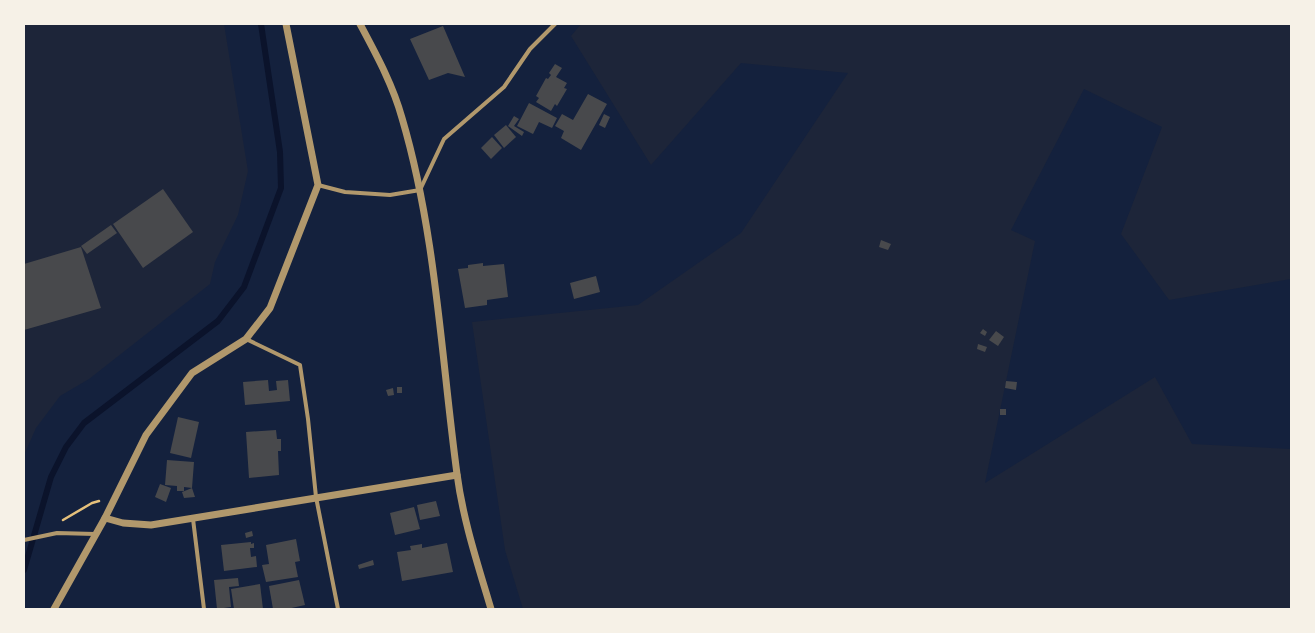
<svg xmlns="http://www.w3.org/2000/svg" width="1315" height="633" viewBox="0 0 1315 633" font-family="'Open Sans',sans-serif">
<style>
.green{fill:#1d2539}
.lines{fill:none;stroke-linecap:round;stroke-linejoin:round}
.stream{stroke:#0b132b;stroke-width:6}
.building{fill:#48494c}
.path{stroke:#e5c07b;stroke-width:2.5}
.minor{stroke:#b1986c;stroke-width:4}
.tertiary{stroke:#b1986c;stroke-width:7}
</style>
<rect width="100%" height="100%" fill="#14213d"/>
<g class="green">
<polygon points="24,24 224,24 248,171 238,215 215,262 210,284 89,379 60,396 36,428 24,455"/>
<polygon points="581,24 1291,24 1291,279 1169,300 1121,234 1162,127 1084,89 1011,230 1035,241 985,483 1155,377 1192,444 1291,449 1291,609 523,609 505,550 472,322 638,305 741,233 848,73 741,63 651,165 571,36"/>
</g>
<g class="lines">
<polyline class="stream" points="24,570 51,477 66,447 84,423 218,321 244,287 281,188 280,152 261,24"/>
</g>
<g class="building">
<polygon points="443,26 465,77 448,73 429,80 410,39"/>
<polygon points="555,64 562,68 556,77 567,83 564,88 567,89 557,106 555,104 551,111 536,102 539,98 536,96 546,78 548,79 551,75 549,73"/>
<polygon points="588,94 607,104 581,150 561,138 564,131 555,126 562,114 573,120"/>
<polygon points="529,103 557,118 552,128 539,122 533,134 517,126"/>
<polygon points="604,114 610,117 605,128 599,125"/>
<polygon points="514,116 519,119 514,126 524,132 522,136 508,126"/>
<polygon points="506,125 516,137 504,148 494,135"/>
<polygon points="492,137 502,148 491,159 481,148"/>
<polygon points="163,189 193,232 143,268 113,224"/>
<polygon points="111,225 117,233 87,254 81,246"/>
<polygon points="881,240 891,244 888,250 879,247"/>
<polygon points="81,247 101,308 24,330 24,264"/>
<polygon points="483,263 483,266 504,264 508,297 487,300 487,305 465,308 458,269 468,268 468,265"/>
<polygon points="596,276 600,292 574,299 570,283"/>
<polygon points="983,329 987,332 985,336 980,333"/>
<polygon points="996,331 1004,337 998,346 989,340"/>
<polygon points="978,344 987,347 985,352 977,349"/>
<polygon points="268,380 269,391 277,390 276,381 288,380 290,401 245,405 243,382"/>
<polygon points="1006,381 1017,382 1016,390 1005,388"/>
<rect x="397" y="387" width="5" height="6"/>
<polygon points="393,388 394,395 388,396 386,390"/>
<rect x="1000" y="409" width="6" height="6"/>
<polygon points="178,417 199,422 191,458 170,453"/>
<polygon points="276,430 277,439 281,439 281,451 278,451 279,475 249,478 246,432"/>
<polygon points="167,460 194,462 192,488 184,487 184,491 177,491 177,486 165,485"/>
<polygon points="160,484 171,488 166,502 155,497"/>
<polygon points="192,488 195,497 184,498 182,492"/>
<polygon points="436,501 440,516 420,520 417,505"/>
<polygon points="414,507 420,529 395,535 390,513"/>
<polygon points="252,531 253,536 246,538 245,533"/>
<polygon points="296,539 300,561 295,562 298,577 266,582 262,565 269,564 266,545"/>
<polygon points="251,542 251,544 254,543 254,548 250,548 251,557 256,556 257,567 224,571 221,545"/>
<polygon points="447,543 453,572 402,581 397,552 411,550 410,546 422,544 422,548"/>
<polygon points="373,560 374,565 359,569 358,565"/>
<polygon points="238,578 239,586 229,587 231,607 217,609 214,580"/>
<polygon points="299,580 305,605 287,609 273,609 269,586"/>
<polygon points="260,584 263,609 234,609 231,589"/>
</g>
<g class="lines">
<polyline class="path" points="63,520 92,503 99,501"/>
<g class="minor">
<polyline points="318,185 345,192 390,195 420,190 444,139 504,87 530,49 555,24"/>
<polyline points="246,339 300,365 308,419 316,497 338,609"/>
<polyline points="193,519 204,609"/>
<polyline points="24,540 57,533 95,534"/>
</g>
<g class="tertiary">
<path d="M360 24C376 54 393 85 402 118 436 233 441 355 457 474 463 520 478 565 491 609"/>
<polyline points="105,518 123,523 151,525 457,475"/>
<polyline points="54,609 105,518 146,435 192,373 246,339 270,308 318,185 286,24"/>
</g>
</g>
<rect width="1315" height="633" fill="none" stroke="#f6f1e7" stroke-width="50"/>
</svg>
